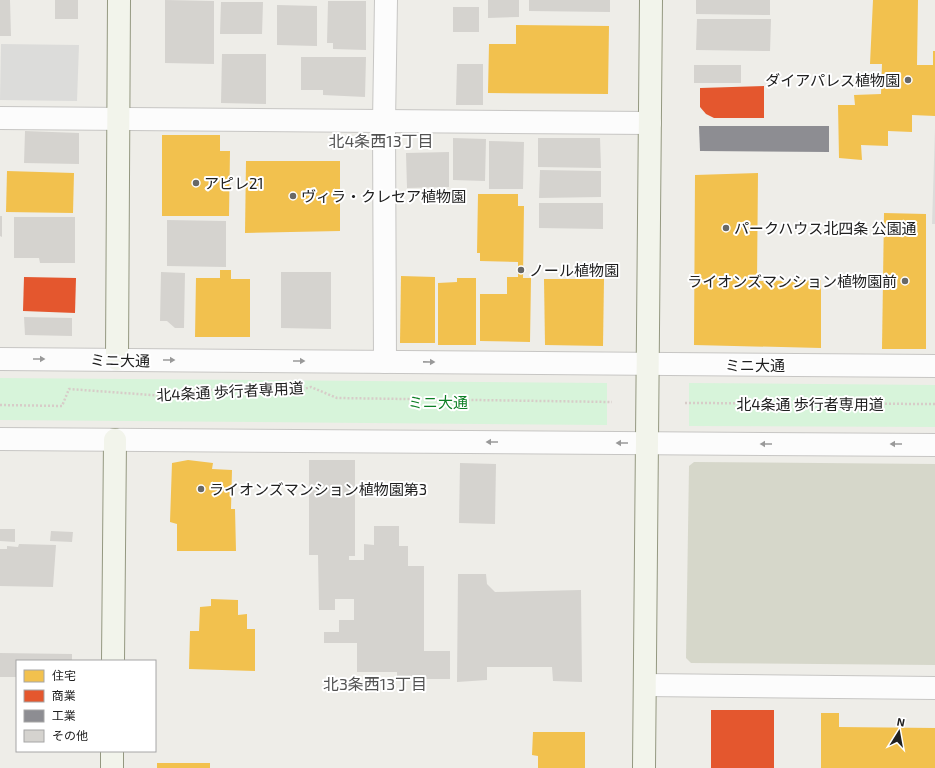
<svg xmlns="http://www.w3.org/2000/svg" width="935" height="768" viewBox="0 0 935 768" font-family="'Exo 2','Noto Sans JP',sans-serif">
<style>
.religious{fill:#dcdcda}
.construction{fill:#d6d7ca}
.park{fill:#d7f4da}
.homes{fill:#f2c14e}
.shops{fill:#e4572e}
.industry{fill:#8d8d92}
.building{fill:#d5d3cf}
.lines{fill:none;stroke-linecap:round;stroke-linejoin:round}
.street-casing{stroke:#c7c6c4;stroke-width:24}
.secondary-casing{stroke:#949880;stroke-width:24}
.path{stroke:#d7ccc8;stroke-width:2.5;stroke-dasharray:2 2;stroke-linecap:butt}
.street{stroke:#fcfcfc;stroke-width:22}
.secondary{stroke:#f2f4eb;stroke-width:22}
.oneway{fill:#999}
.poi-dot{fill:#686866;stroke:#fff;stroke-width:1.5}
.labels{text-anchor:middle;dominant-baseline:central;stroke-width:4;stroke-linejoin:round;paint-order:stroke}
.poi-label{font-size:15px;fill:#202020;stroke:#fff;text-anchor:start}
.street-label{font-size:15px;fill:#202020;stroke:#fff}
.park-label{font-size:15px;fill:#0d7f25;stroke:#fff}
.neighbourhood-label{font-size:16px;fill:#535353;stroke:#fff}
</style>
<rect width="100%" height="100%" fill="#eeede8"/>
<g class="religious">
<polygon points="1,44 79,45 77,101 0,100"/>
<polygon points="935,129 935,224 932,224"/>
</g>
<polygon class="construction" points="694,462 935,464 935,665 691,663 686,658 689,466"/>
<g class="park">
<polygon points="0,378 607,383 607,425 0,420"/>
<polygon points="689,383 935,385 935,427 689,426"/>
</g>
<g class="homes">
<polygon points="873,0 918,0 917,65 933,65 933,51 935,51 935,116 912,115 912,132 888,131 888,146 861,145 862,160 839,158 838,105 855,105 854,95 881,94 882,64 870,64"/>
<polygon points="516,25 609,26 608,94 488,93 489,44 516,44"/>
<polygon points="162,135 220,135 220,151 230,151 229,216 162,216"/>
<polygon points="246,161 340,161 340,231 245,233"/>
<polygon points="7,171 74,173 73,213 6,212"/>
<polygon points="758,173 757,281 821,280 821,348 694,345 695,175"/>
<polygon points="478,194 518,194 518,206 524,206 523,278 531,278 530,342 480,341 480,294 507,294 507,277 518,277 518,262 480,261 480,253 477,253"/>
<polygon points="884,213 926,214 926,349 882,349"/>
<polygon points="220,270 231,270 231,279 250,279 250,337 195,337 196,278 220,278"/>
<polygon points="401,276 435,277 435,343 400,343"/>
<polygon points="457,278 476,278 476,345 438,345 438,283 457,282"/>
<polygon points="544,279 604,279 603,346 545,345"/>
<polygon points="188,460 213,463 212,469 232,470 231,509 235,509 236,551 177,551 177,524 170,522 172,463"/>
<polygon points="211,599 238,600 238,615 247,614 247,629 255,629 255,671 189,669 190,631 199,631 200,607 211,606"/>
<polygon points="821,713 839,713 839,727 935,728 935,768 821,768"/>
<polygon points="533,732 585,732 585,768 538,768 538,756 532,755"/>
<rect x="157" y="763" width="53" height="5"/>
</g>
<g class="shops">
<polygon points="764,86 764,118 714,118 706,114 700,107 700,88"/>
<polygon points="24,277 76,278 75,313 23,311"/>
<rect x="711" y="710" width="63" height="58"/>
</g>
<polygon class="industry" points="699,126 829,126 829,152 700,151"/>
<g class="building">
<polygon points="0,0 10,0 11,36 0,36"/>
<rect x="55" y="0" width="23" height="19"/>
<polygon points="165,0 214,1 214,64 165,63"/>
<polygon points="488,0 519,0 519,17 488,18"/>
<polygon points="529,0 610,0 610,12 529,11"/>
<polygon points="696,0 770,0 770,15 696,14"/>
<polygon points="328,1 366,1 366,50 333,49 333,43 327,43"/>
<polygon points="221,2 263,2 262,34 220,34"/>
<polygon points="277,5 317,6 317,46 277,45"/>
<rect x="453" y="7" width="26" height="25"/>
<polygon points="697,19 771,19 770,51 696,50"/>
<polygon points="222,54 266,54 266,104 221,103"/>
<polygon points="301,57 366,57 365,97 323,95 323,90 301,90"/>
<polygon points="457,64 483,64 483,105 456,105"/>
<rect x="694" y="65" width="47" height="18"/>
<polygon points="25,131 79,133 79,164 24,163"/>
<polygon points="453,138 486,139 485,181 453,180"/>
<polygon points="538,138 600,138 601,168 538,167"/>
<polygon points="489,141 524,142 523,189 489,189"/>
<polygon points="449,152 449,187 407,188 406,153"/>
<polygon points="540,170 601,171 601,197 539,198"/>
<polygon points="539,203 603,203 603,229 539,228"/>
<polygon points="0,216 2,216 2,237 0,236"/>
<polygon points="14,217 75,217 75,263 40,263 39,258 14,258"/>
<polygon points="167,220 226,221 226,267 167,266"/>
<polygon points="161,272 185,273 184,328 175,328 167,321 160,321"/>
<polygon points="281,272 331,272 331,329 281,328"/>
<polygon points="24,317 72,318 72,336 25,335"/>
<polygon points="309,460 355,460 355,556 349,556 349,560 364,560 364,544 374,545 374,526 399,526 399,546 408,546 408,566 424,566 424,651 450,651 450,679 397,679 397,672 357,672 357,643 324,643 324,632 339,632 339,620 354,620 354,599 335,599 335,610 319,610 318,555 309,555"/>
<polygon points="460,463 496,464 495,524 459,523"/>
<polygon points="0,529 15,529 15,542 0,541"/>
<polygon points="51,531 73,532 72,542 50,541"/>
<polygon points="19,544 56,545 53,587 0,586 0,549 7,549 7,546 18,547"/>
<polygon points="458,574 486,574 487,584 495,592 581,590 582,682 553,681 552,667 487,667 487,680 457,682"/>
<polygon points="0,653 72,654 72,661 17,661 17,677 0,677"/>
</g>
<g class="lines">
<defs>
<g id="street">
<polyline points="0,118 650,123"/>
<polyline points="0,359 935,366"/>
<polyline points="385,362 384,122 386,0"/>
<polyline points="0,439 935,445"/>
<polyline points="645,685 935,688"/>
</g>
<g id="secondary">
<polyline points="117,359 119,0"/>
<polyline points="113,661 115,440"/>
<polyline points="112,768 112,751"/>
<polyline points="644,768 651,0"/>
</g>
</defs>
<use href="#street" class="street-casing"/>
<use href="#secondary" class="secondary-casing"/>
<g class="path">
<polyline points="685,403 935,404"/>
<polyline points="0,405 62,406 69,389 179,397 189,390 300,390 311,387 337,398 612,402"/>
</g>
<use href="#street" class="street"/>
<use href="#secondary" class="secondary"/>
</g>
<defs><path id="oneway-solid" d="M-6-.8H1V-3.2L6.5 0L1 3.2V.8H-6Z"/></defs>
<g class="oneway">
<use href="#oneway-solid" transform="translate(39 359)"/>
<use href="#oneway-solid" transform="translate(169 360)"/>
<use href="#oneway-solid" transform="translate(299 361)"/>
<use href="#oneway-solid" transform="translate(429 362) rotate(1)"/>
<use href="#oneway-solid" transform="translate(492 442) rotate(-180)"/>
<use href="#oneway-solid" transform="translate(622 443) rotate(180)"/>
<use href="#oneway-solid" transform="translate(766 444) rotate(-180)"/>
<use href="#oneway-solid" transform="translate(896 444) rotate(-180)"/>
</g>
<g class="poi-dot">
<circle cx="908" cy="80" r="4"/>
<circle cx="196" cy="183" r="4"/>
<circle cx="293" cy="196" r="4"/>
<circle cx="726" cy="228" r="4"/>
<circle cx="521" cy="270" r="4"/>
<circle cx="905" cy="281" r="4"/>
<circle cx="201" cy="489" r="4"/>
</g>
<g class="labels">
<g class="poi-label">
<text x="900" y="80" text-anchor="end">ダイアパレス植物園</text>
<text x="204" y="183">アピレ21</text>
<text x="301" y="196">ヴィラ・クレセア植物園</text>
<text x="734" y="228">パークハウス北四条 公園通</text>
<text x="529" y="270">ノール植物園</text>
<text x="897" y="281" text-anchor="end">ライオンズマンション植物園前</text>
<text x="209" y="489">ライオンズマンション植物園第3</text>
</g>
<g class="street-label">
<text transform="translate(120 360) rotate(1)">ミニ大通</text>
<text x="755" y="365">ミニ大通</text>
<text transform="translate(230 391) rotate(-3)">北4条通 歩行者専用道</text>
<text x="810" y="404">北4条通 歩行者専用道</text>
</g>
<g class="park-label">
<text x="438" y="402">ミニ大通</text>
</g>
<g class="neighbourhood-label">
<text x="381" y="140">北4条西13丁目</text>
<text x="375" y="683">北3条西13丁目</text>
</g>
</g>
<rect x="16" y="660" width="140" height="92" fill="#ffffff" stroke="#a6a6a6"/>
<rect x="24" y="670" width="20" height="12" fill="#f2c14e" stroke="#a6a6a6"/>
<text x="52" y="680" font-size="12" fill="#202020">住宅</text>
<rect x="24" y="690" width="20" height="12" fill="#e4572e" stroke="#a6a6a6"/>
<text x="52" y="700" font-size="12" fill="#202020">商業</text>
<rect x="24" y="710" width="20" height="12" fill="#8d8d92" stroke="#a6a6a6"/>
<text x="52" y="720" font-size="12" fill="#202020">工業</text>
<rect x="24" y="730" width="20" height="12" fill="#d5d3cf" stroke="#a6a6a6"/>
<text x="52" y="740" font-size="12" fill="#202020">その他</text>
<g transform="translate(899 732) rotate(11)" stroke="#ffffff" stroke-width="3" paint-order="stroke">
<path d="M0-3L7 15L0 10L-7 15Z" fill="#202020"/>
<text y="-6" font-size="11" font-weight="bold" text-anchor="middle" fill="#202020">N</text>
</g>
</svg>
